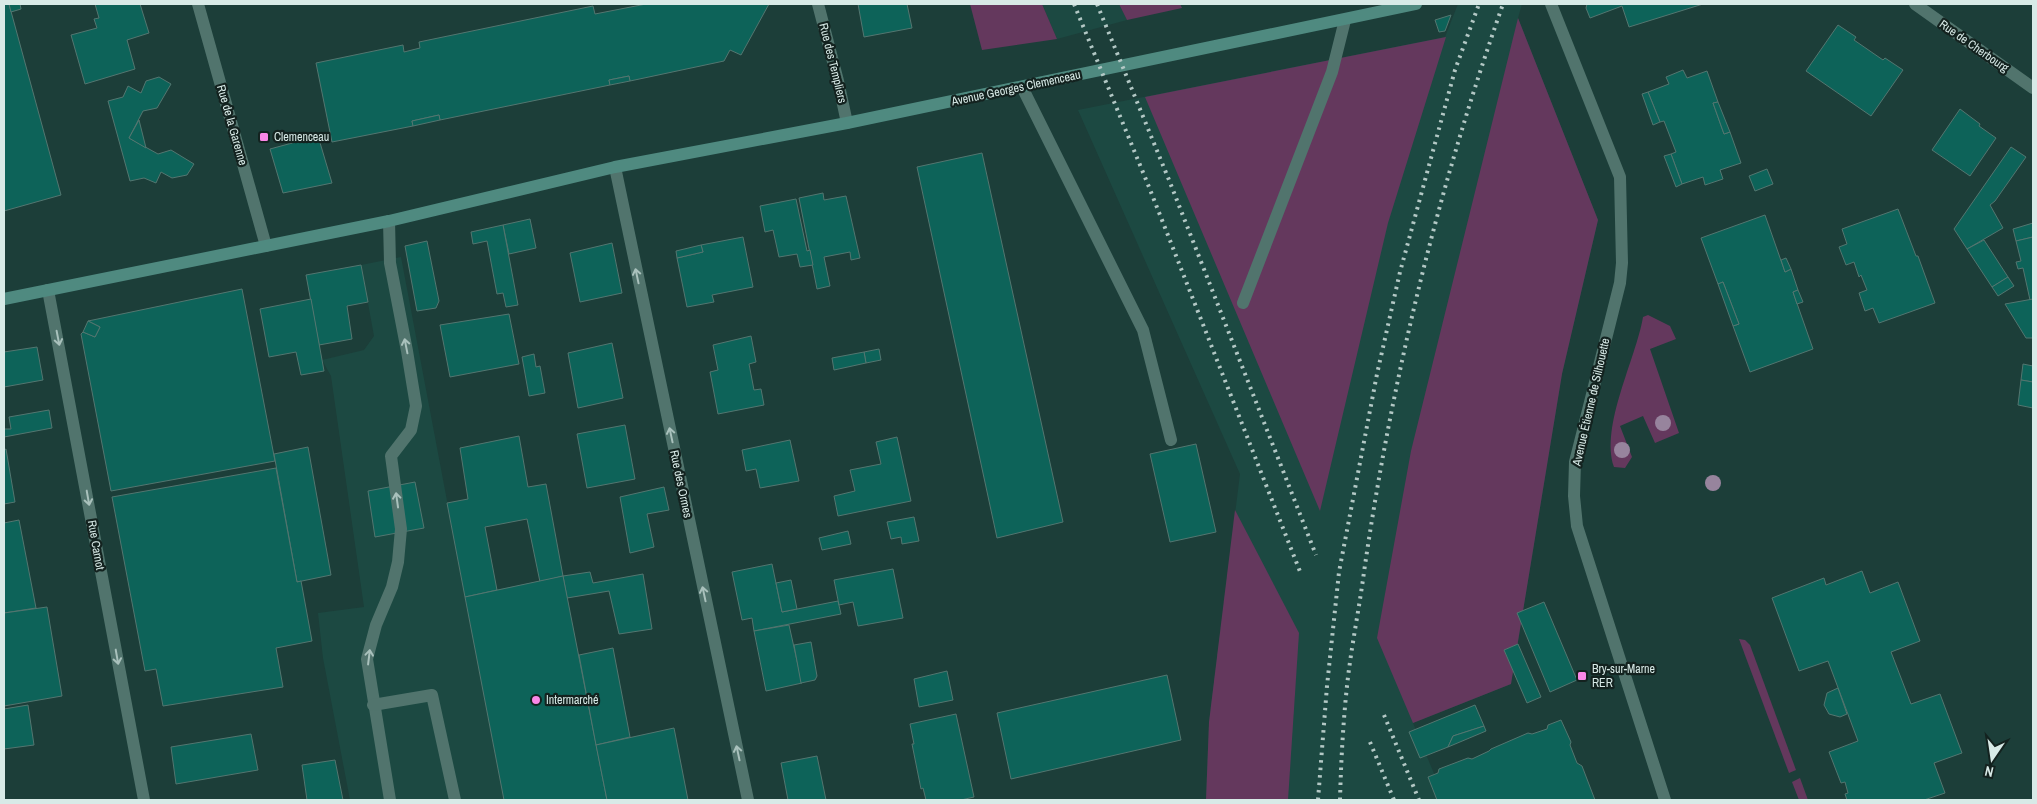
<svg xmlns="http://www.w3.org/2000/svg" width="2037" height="804" viewBox="0 0 2037 804" font-family="'Archivo Narrow',sans-serif">
<style>
.built{fill:#1c4942}
.green{fill:#64385d}
.building{fill:#0d6359;stroke:#537670}
.lines{fill:none;stroke-linecap:round;stroke-linejoin:round}
.service{stroke:#51746d;stroke-width:12}
.minor{stroke:#51746d;stroke-width:12}
.secondary{stroke:#4f8a80;stroke-width:12}
.rail{stroke:#b3c8c5;stroke-width:4;stroke-dasharray:2.5 5;stroke-linecap:butt}
.tree{fill:#97849d}
.oneway{stroke:#a9c1bc}
.poi-dot{fill:#fa87e7;stroke:#13221f;stroke-width:2}
.labels{text-anchor:middle;dominant-baseline:central;stroke-width:4.5;stroke-linejoin:round;paint-order:stroke}
.street-label{font-size:12px;fill:#d8eae7;stroke:#13221f}
.poi-label{font-size:12px;fill:#d8eae7;stroke:#13221f;text-anchor:start}
</style>
<rect width="100%" height="100%" fill="#1c3e39"/>
<g class="built">
<polygon points="1042,4 1119,4 1127,20 1057,39"/>
<polygon points="1458,4 1522,4 1518,18 1598,220 1562,374 1511,684 1413,723 1445,800 1206,800 1209,722 1240,474 1078,110 1445,37"/>
<polygon points="401,257 465,596 563,576 607,800 350,800 323,658 318,613 364,607 331,376 322,360 364,350 374,336 361,265"/>
</g>
<g class="green">
<polygon points="970,4 1042,4 1057,39 982,50"/>
<polygon points="1119,4 1180,4 1182,8 1127,20"/>
<polygon points="1518,18 1598,220 1562,374 1511,684 1413,723 1377,638 1411,451"/>
<polygon points="1446,37 1388,223 1320,511 1145,97"/>
<path d="M1648 315 1670 326 1676 339 1650 349 1679 433 1655 443 1643 416 1620 426 1632 457 1625 468 1614 467C1600 426 1636 359 1643 317Z"/>
<polygon points="1235,510 1299,633 1288,800 1206,800 1209,722"/>
<polygon points="1739,639 1745,640 1750,645 1796,770 1789,773"/>
<polygon points="1800,778 1808,800 1799,800 1792,782"/>
</g>
<g class="building">
<polygon points="4,4 9,4 61,195 4,211"/>
<polygon points="9,4 20,4 21,9 11,12"/>
<polygon points="95,4 140,4 149,33 127,40 135,69 85,84 71,35 97,28 94,19 99,18"/>
<polygon points="646,4 769,4 741,55 730,50 724,61 630,81 629,76 609,80 610,85 440,120 439,115 412,121 413,126 332,142 316,63 403,45 404,52 420,48 419,42 593,6 595,14"/>
<polygon points="858,4 907,4 912,28 864,37"/>
<polygon points="1587,4 1703,4 1629,27 1622,6 1590,18 1586,8"/>
<polygon points="1451,15 1445,31 1439,32 1435,20"/>
<polygon points="1838,25 1856,37 1854,40 1883,60 1885,58 1903,70 1871,116 1806,71"/>
<polygon points="1683,70 1687,78 1707,71 1718,102 1713,103 1724,134 1730,132 1741,163 1720,170 1723,179 1705,185 1703,177 1682,184 1671,154 1676,152 1664,121 1660,122 1648,92 1669,84 1666,77"/>
<polygon points="629,76 630,81 610,85 609,80"/>
<polygon points="159,77 171,84 157,108 143,111 129,138 158,154 171,150 194,164 187,175 172,178 161,172 156,183 144,178 130,181 108,101 123,97 128,86 141,93 146,81"/>
<polygon points="1648,92 1660,122 1653,125 1642,94"/>
<polygon points="1718,102 1730,132 1724,134 1713,103"/>
<polygon points="1960,109 1980,124 1979,126 1996,138 1970,176 1932,150"/>
<polygon points="439,115 440,120 413,126 412,121"/>
<polygon points="139,120 146,148 129,138"/>
<polygon points="318,136 332,183 283,193 270,149"/>
<polygon points="2011,147 2026,157 1995,201 1990,205 2003,228 1967,249 1954,229"/>
<polygon points="982,153 1063,522 997,538 917,167"/>
<polygon points="1671,154 1682,184 1676,187 1664,156"/>
<polygon points="1767,169 1773,184 1755,191 1749,176"/>
<polygon points="823,193 824,200 846,196 860,258 851,260 850,252 824,257 830,286 817,289 799,198"/>
<polygon points="796,199 807,251 810,250 813,265 800,267 797,254 779,257 773,230 765,232 760,206"/>
<polygon points="1898,209 1916,256 1918,256 1935,303 1879,323 1873,308 1865,311 1859,293 1867,290 1861,275 1859,277 1854,262 1846,265 1839,247 1847,244 1842,229"/>
<polygon points="1765,215 1785,272 1791,269 1798,290 1793,292 1813,349 1750,372 1733,326 1739,324 1723,282 1718,284 1701,238"/>
<polygon points="530,219 536,248 509,254 503,225"/>
<polygon points="2033,223 2033,237 2016,241 2013,229"/>
<polygon points="503,225 518,305 506,307 503,293 497,294 487,241 473,244 471,232"/>
<polygon points="743,237 753,287 712,295 714,302 687,307 677,258 703,252 701,245"/>
<polygon points="2033,237 2033,299 2030,300 2023,268 2018,269 2016,262 2021,261 2016,241"/>
<polygon points="1984,240 2008,277 1992,287 1967,249"/>
<polygon points="427,241 439,301 436,308 417,311 405,246"/>
<polygon points="612,243 622,293 580,302 570,253"/>
<polygon points="701,245 703,252 677,258 676,251"/>
<polygon points="1786,258 1791,269 1785,272 1781,260"/>
<polygon points="361,265 368,302 347,306 352,339 319,345 306,275"/>
<polygon points="2008,277 2014,286 1998,296 1992,287"/>
<polygon points="1723,282 1739,324 1733,326 1718,284"/>
<polygon points="242,289 275,461 111,491 81,334 83,332 95,337 100,327 88,321"/>
<polygon points="1798,290 1803,302 1797,304 1793,292"/>
<polygon points="311,299 324,371 301,375 296,352 269,357 260,309"/>
<polygon points="2033,299 2033,338 2026,338 2005,304"/>
<polygon points="509,314 519,364 450,377 440,325"/>
<polygon points="88,321 100,327 95,337 83,332"/>
<polygon points="751,336 756,362 749,364 754,390 761,389 764,405 718,414 710,372 718,370 713,345"/>
<polygon points="612,343 623,398 578,408 568,353"/>
<polygon points="37,347 43,380 4,387 4,352"/>
<polygon points="879,349 881,360 866,363 864,352"/>
<polygon points="864,352 866,363 834,370 832,358"/>
<polygon points="534,354 536,367 540,366 545,393 529,396 522,357"/>
<polygon points="2023,364 2033,366 2033,382 2021,380"/>
<polygon points="2021,380 2033,382 2033,408 2018,405"/>
<polygon points="49,410 52,428 4,437 4,429 11,429 9,417"/>
<polygon points="625,425 635,479 587,488 577,434"/>
<polygon points="519,436 528,487 546,484 563,576 540,582 527,519 485,527 497,590 465,597 447,503 468,499 460,448"/>
<polygon points="897,437 911,501 838,516 834,496 855,491 850,470 881,464 876,442"/>
<polygon points="790,440 799,481 760,488 756,469 746,471 742,450"/>
<polygon points="1196,444 1216,532 1170,542 1150,454"/>
<polygon points="308,447 331,575 297,582 274,454"/>
<polygon points="6,449 15,502 4,504 4,450"/>
<polygon points="276,468 297,582 301,581 312,641 276,648 283,687 163,706 156,669 145,671 112,497"/>
<polygon points="415,482 424,528 375,537 368,491"/>
<polygon points="664,487 669,510 647,514 654,547 630,553 620,497"/>
<polygon points="914,517 919,541 902,544 901,537 891,539 887,522"/>
<polygon points="19,520 36,608 4,613 4,523"/>
<polygon points="848,531 851,544 822,550 819,538"/>
<polygon points="772,564 782,612 838,601 841,614 754,631 752,618 742,620 732,572"/>
<polygon points="893,569 903,618 858,626 853,602 839,605 834,580"/>
<polygon points="1862,571 1870,593 1898,582 1920,641 1891,652 1911,704 1940,694 1962,753 1934,763 1945,793 1924,800 1847,800 1845,794 1848,793 1845,782 1841,783 1829,752 1858,741 1828,661 1799,671 1772,598 1824,578 1826,585"/>
<polygon points="590,572 593,583 643,574 652,629 619,634 609,591 567,598 563,576"/>
<polygon points="563,576 607,800 504,800 465,597"/>
<polygon points="791,580 797,609 782,612 776,583"/>
<polygon points="1544,602 1577,680 1550,692 1517,613"/>
<polygon points="47,607 62,696 4,706 4,613"/>
<polygon points="789,625 802,683 766,691 754,631"/>
<polygon points="811,642 817,676 815,680 801,683 794,645"/>
<polygon points="1518,644 1541,697 1527,703 1504,650"/>
<polygon points="613,648 630,737 596,745 579,655"/>
<polygon points="947,671 953,700 919,707 914,679"/>
<polygon points="1167,675 1181,740 1011,779 997,713"/>
<polygon points="1838,688 1847,714 1840,717 1829,714 1824,705 1827,693"/>
<polygon points="28,705 34,745 4,749 4,709"/>
<polygon points="1475,705 1484,726 1453,736 1448,747 1420,758 1409,732"/>
<polygon points="956,714 974,797 961,800 926,800 923,788 921,789 912,744 914,744 910,724"/>
<polygon points="1561,720 1571,742 1570,745 1577,763 1582,766 1595,800 1437,800 1428,777 1438,773 1439,769 1468,758 1472,759 1489,751 1491,749 1528,733 1532,734 1547,729 1548,725"/>
<polygon points="1484,726 1486,731 1448,747 1453,736"/>
<polygon points="674,728 688,800 607,800 596,745"/>
<polygon points="251,734 258,770 176,784 171,747"/>
<polygon points="817,756 826,800 788,800 781,763"/>
<polygon points="335,760 343,800 307,800 302,765"/>
</g>
<g class="lines">
<g class="service">
<polyline points="1022,87 1143,330 1171,440"/>
<polyline points="389,221 390,263 407,351 416,406 411,430 391,456 401,529 398,562 392,587 376,625 367,659 390,800"/>
<polyline points="1243,303 1332,72 1345,20"/>
<polyline points="373,705 432,695 455,800"/>
</g>
<g class="minor">
<polyline points="198,4 266,246"/>
<polyline points="818,4 838,81 847,123"/>
<polyline points="1551,4 1620,177 1622,263 1620,283 1575,462 1574,496 1577,526 1665,800"/>
<polyline points="1915,4 2033,88"/>
<polyline points="615,167 748,800"/>
<polyline points="48,290 144,800"/>
</g>
<polyline class="secondary" points="4,299 389,221 615,167 847,123 1416,4"/>
<g class="rail">
<polyline points="1074,4 1149,187 1301,574"/>
<polyline points="1097,4 1169,180 1316,555"/>
<polyline points="1384,715 1419,800"/>
<polyline points="1370,742 1394,800"/>
<polyline points="1318,800 1327,686 1339,572 1377,374 1400,272 1455,70 1479,4"/>
<path d="M1340 800C1341 762 1343 724 1347 686 1351 648 1359 610 1364 572 1392 378 1438 189 1503 4"/>
</g>
</g>
<g class="tree">
<circle cx="1663" cy="423" r="8"/>
<circle cx="1622" cy="450" r="8"/>
<circle cx="1713" cy="483" r="8"/>
</g>
<defs><path id="oneway-shaft" d="M-6 0H5M1.5-3L5.5 0L1.5 3" fill="none" stroke-width="1.6" stroke-linecap="round" stroke-linejoin="round" transform="scale(1.25)"/></defs>
<g class="oneway">
<use href="#oneway-shaft" transform="translate(637 276) rotate(-102)"/>
<use href="#oneway-shaft" transform="translate(58 338) rotate(79)"/>
<use href="#oneway-shaft" transform="translate(406 346) rotate(-101)"/>
<use href="#oneway-shaft" transform="translate(671 435) rotate(-102)"/>
<use href="#oneway-shaft" transform="translate(88 498) rotate(80)"/>
<use href="#oneway-shaft" transform="translate(397 500) rotate(-98)"/>
<use href="#oneway-shaft" transform="translate(704 594) rotate(-102)"/>
<use href="#oneway-shaft" transform="translate(117 657) rotate(80)"/>
<use href="#oneway-shaft" transform="translate(369 657) rotate(-83)"/>
<use href="#oneway-shaft" transform="translate(738 753) rotate(-102)"/>
</g>
<g class="poi-dot">
<rect x="259" y="132" width="10" height="10" rx="2.5"/>
<rect x="1577" y="671" width="10" height="10" rx="2.5"/>
<circle cx="536" cy="700" r="5"/>
</g>
<g class="labels">
<g class="street-label">
<text transform="translate(1974 46) rotate(35)">Rue de Cherbourg</text>
<text transform="translate(833 63) rotate(76)">Rue des Templiers</text>
<text transform="translate(1016 88) rotate(-12)">Avenue Georges Clemenceau</text>
<text transform="translate(232 125) rotate(74)">Rue de la Garenne</text>
<text transform="translate(1591 402) rotate(-77)">Avenue Étienne de Silhouette</text>
<text transform="translate(681 484) rotate(78)">Rue des Ormes</text>
<text transform="translate(96 545) rotate(80)">Rue Carnot</text>
</g>
<g class="poi-label">
<text x="274" y="137">Clemenceau</text>
<text x="1592" y="669">Bry-sur-Marne<tspan x="1592" dy="14">RER</tspan></text>
<text x="546" y="700">Intermarché</text>
</g>
</g>
<rect width="2037" height="804" fill="none" stroke="#d8eae7" stroke-width="10"/>
<g transform="translate(1992 759) rotate(193)" stroke="#13221f" stroke-width="4" paint-order="stroke">
<path d="M0-4L9 19L0 12L-9 19Z" fill="#d8eae7"/>
<text y="-8" font-size="14" font-weight="bold" text-anchor="middle" fill="#d8eae7">N</text>
</g>
</svg>
